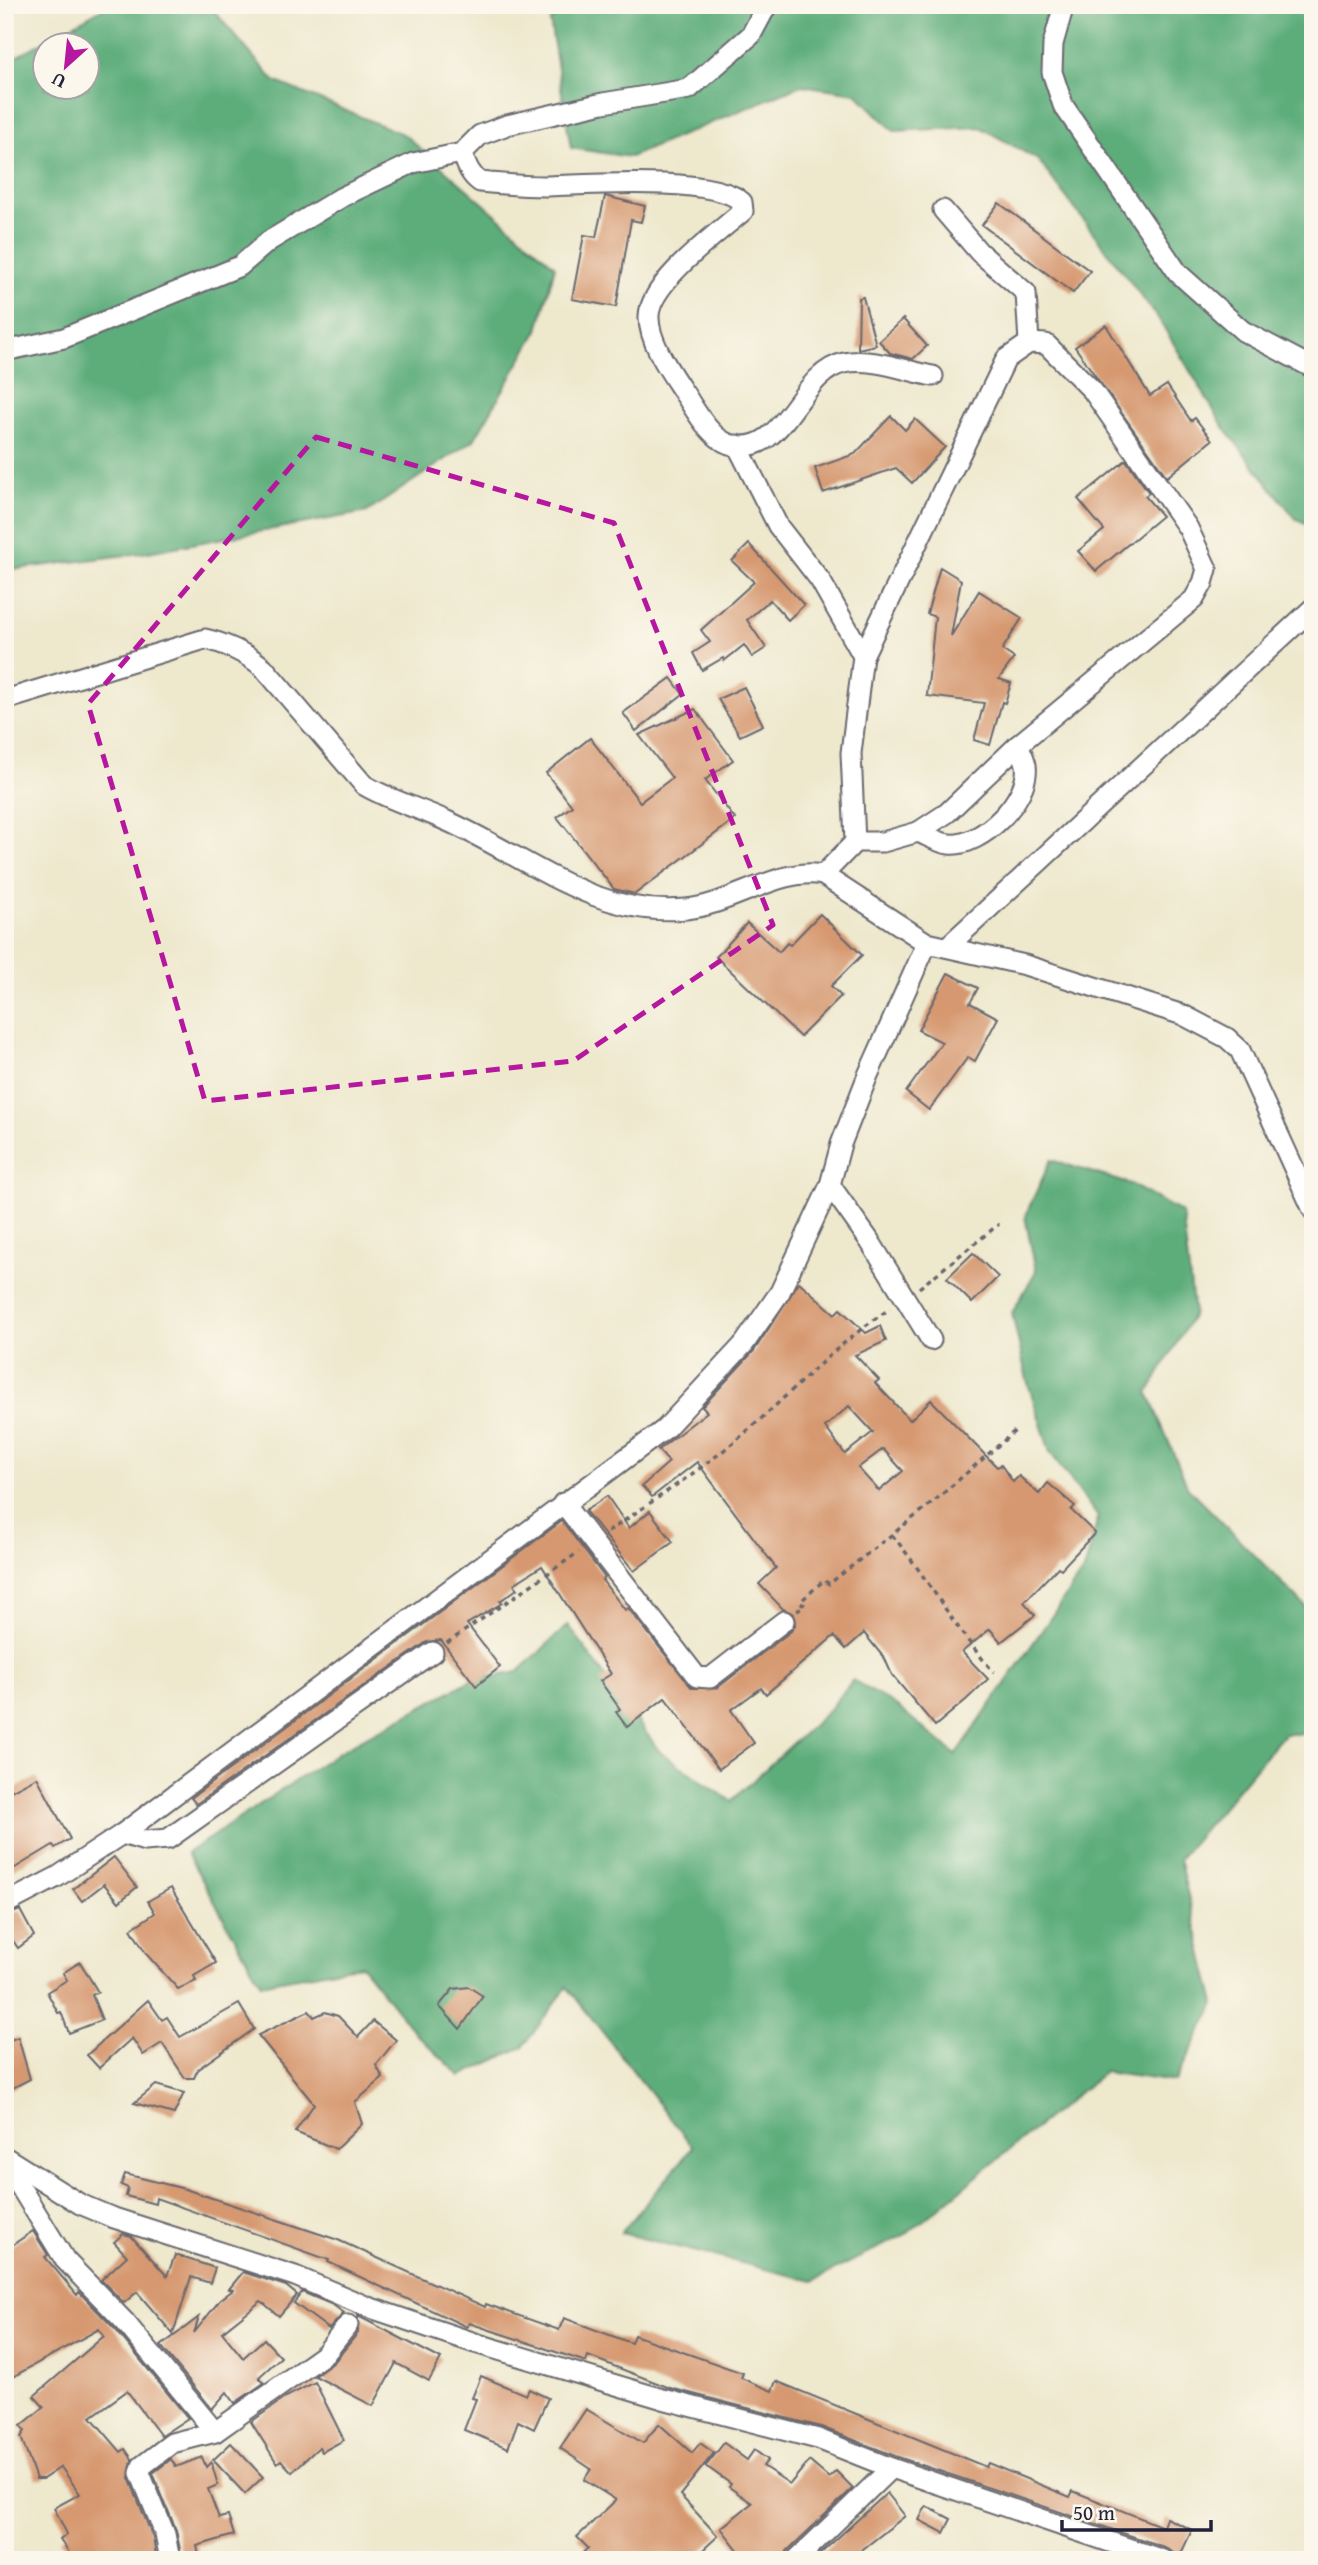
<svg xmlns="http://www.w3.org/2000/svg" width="1318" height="2565" viewBox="0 0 1318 2565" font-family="'Gentium Book Plus',serif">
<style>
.forest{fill:#5dad7a;stroke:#40685a;stroke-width:2;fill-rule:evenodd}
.building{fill:#d69870;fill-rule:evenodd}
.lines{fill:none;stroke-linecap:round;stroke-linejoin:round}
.minor-casing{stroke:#69676e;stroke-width:23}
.path{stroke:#69676e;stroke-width:3.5;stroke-dasharray:5 5;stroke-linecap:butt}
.minor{stroke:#fff;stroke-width:19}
.marked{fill:none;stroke:#b5179e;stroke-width:5;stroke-dasharray:14 9;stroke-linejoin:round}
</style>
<rect width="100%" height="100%" fill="#fbf7ec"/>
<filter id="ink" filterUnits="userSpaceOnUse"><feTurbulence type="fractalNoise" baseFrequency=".0143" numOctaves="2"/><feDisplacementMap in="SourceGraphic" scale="14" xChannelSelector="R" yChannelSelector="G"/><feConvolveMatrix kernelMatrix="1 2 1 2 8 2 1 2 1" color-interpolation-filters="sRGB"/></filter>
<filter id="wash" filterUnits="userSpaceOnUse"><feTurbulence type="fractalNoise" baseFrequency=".00686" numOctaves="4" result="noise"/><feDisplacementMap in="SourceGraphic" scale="28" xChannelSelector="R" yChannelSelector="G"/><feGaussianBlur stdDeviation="1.57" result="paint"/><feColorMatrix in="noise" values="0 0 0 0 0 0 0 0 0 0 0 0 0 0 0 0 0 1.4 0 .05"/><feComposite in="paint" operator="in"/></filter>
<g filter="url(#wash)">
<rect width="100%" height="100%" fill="#eee8cd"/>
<g class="forest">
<path d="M109 5H209L274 81 405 135 555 266 538 330 474 440 367 512 142 553 17 569 5 567V63ZM46 46H88V88H46Z"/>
<polygon points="577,5 1313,5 1313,526 1296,519 1225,429 1160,321 1038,160 980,127 894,131 856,93 801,85 630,157 571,148 550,21"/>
<polygon points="1051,1160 1130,1184 1182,1213 1194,1313 1148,1393 1188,1488 1313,1614 1313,1734 1284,1734 1179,1859 1215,2004 1175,2082 1104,2072 908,2233 813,2281 621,2233 693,2147 567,1987 523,2047 461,2076 417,2035 361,1965 261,1984 187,1853 337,1753 469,1681 518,1672 568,1625 660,1752 731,1801 826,1713 853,1680 899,1708 956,1755 1085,1568 1098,1517 1050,1452 1027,1380 1012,1313 1036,1271 1025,1216"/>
</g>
<g id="blocks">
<g class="building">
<polygon points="605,196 645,206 641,222 631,220 616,307 572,299 584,235 596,237"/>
<polygon points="999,203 1090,271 1073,293 982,225"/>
<polygon points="863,297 876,345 858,349 859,298"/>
<polygon points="903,319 927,346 913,359 890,353 879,341"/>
<polygon points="1106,325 1150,396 1167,385 1191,421 1195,418 1212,440 1167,477 1075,347"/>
<polygon points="891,416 905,430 915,419 945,447 912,483 896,468 823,493 815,468 855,454"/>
<polygon points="1126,460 1149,493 1145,496 1162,516 1096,571 1078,551 1104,530 1078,499"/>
<polygon points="749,544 804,605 788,620 770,600 747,620 766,648 752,657 744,645 724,661 723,658 702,670 693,653 710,642 701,630 754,582 732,561"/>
<polygon points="940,567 961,580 951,636 979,591 1022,618 1002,650 1014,658 999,679 1011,683 1005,703 1002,702 990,745 974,740 984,703 927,696 935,617 927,614"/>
<polygon points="671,678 683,694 636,731 623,713"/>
<polygon points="744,687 763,725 740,736 718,699"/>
<polygon points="695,709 733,760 705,780 735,819 635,894 614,889 557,817 572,806 546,773 590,738 640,802 672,778 639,735"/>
<polygon points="820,914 862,955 831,986 841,996 800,1037 716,957 747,923 779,952 787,943 790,945"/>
<polygon points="948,973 978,988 970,1003 998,1018 975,1061 968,1057 929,1110 906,1092 942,1042 918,1030"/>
<polygon points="973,1253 998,1277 972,1303 947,1278"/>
<path d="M799 1282 835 1314 840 1309 866 1333 880 1326 886 1341 855 1355 879 1380 875 1383 910 1420 931 1400 997 1467 1001 1465 1013 1482 1019 1476 1039 1494 1048 1483 1075 1506 1071 1510 1095 1533 1061 1569 1058 1567 1024 1602 1035 1615 1001 1642 990 1629 962 1652 988 1679 967 1699 935 1726 892 1675 885 1659 864 1633 846 1649 834 1636 766 1694 761 1688 731 1710 754 1743 719 1769 665 1698 627 1727 616 1712 620 1709 600 1681 611 1674 542 1566 514 1584 517 1589 500 1601 502 1603 467 1624 500 1667 476 1686 441 1640 427 1642 196 1804 191 1798 562 1521 605 1578 602 1580 625 1610 628 1608 692 1688H717L791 1631 795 1625 794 1614 783 1609 759 1584 776 1568 697 1462 652 1497 642 1486 669 1462 658 1450 707 1412 702 1407 754 1351ZM849 1406 873 1432 845 1454 825 1427ZM883 1449 903 1471 879 1491 858 1468Z"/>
<polygon points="607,1496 629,1528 650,1511 673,1542 634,1571 585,1511"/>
<polygon points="37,1777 70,1839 55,1848 53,1845 5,1874 5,1794"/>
<polygon points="114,1857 137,1887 119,1902 104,1884 82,1901 73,1889"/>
<polygon points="171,1888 216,1963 194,1976 196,1981 178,1989 147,1955 131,1929 155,1913 148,1901"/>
<polygon points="20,1910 34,1936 18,1948 5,1929 5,1916"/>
<polygon points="80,1962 98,1992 92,1995 102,2020 69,2033 61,2012 58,2013 47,1992 67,1980 63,1973"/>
<polygon points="469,1987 483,1996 460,2029 439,2006 453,1989"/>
<polygon points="148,2000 162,2020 167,2017 180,2037 239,2004 254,2029 198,2069 194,2078 185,2078 162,2043 143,2055 132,2038 99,2068 87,2055"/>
<polygon points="309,2011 314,2017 325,2012 338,2016 358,2037 373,2021 396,2040 376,2065 383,2078 355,2102 362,2124 336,2149 295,2132 314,2104 258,2035"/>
<polygon points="18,2037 30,2079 5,2092 5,2042"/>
<polygon points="156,2085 184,2093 174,2114 134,2103"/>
<polygon points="125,2174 185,2189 338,2240 485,2307 486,2304 559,2330 564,2318 631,2343 634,2335 743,2373 741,2378 772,2391 776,2381 986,2467 988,2463 1070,2497 1073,2491 1163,2527 1166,2518 1192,2530 1179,2558 1167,2548 895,2456 821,2427 670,2388 588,2356 586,2362 469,2323 467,2327 328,2262 329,2260 156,2198 155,2204 126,2196 128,2188 121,2185"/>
<polygon points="33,2231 48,2255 45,2257 77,2295 79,2292 116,2330 188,2418 161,2436 127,2391 91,2417 121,2452 125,2449 132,2459 129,2478 153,2538 157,2560 74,2560 60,2540 67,2534 54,2508 80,2494 61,2467 43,2479 36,2479 21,2437 25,2431 21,2426 44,2407 34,2396 104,2336 99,2329 5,2381 5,2250"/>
<polygon points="123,2234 131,2236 167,2276 175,2255 215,2268 210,2283 191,2277 173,2334 137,2292 124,2303 101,2280 127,2256 114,2242"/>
<polygon points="243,2272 286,2286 297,2295 279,2316 261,2301 222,2332 243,2358 264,2339 281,2357 259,2377 264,2383 235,2403 227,2392 212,2409 161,2346 199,2317 194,2333 220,2300 233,2290 229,2289"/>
<polygon points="302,2292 333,2305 344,2313 329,2329 294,2303"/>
<polygon points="358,2316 441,2359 429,2381 396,2363 373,2406 315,2376 334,2362 358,2333"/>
<polygon points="481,2376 526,2395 529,2389 548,2398 534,2429 518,2421 508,2448 464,2430 476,2399 472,2398"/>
<polygon points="315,2382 344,2440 322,2452 319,2447 292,2472 281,2460 277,2463 251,2422 286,2397"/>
<polygon points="586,2409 643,2443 659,2424 692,2453 700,2443 714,2453 680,2495 718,2536 692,2560 575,2560 588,2548 577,2537 616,2500 584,2480 591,2469 560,2448"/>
<polygon points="231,2443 263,2477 245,2494 213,2460"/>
<polygon points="724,2443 747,2460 754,2450 768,2460 763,2466 790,2484 809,2461 829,2478 836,2471 853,2488 787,2551 784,2560 746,2560 721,2528 752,2503 729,2487 731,2484 706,2466"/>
<polygon points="202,2457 206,2467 211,2462 218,2485 208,2489 219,2518 228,2516 234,2535 197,2546 200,2560 182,2560 176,2530 153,2473 171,2459 176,2467"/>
<polygon points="887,2493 905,2516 849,2560 825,2560 820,2554"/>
<polygon points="926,2506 951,2519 944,2533 919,2520"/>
</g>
</g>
</g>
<g filter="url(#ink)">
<use href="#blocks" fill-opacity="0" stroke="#69676e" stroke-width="2"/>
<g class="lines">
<defs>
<g id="minor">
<path d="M767 5 751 35 689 89 603 103 507 125 480 135 462 153C467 165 469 174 480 182 501 184 523 186 545 186 584 185 714 175 742 202L743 211C718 233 650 282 649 316 648 341 671 373 684 393 695 409 709 437 729 444 785 461 797 373 844 363 871 357 906 371 933 376"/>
<polyline points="1064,5 1053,44 1052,72 1063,105 1178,273 1243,331 1313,368"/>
<polyline points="5,351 64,338 240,266 269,241 342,197 413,163 462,153"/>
<polyline points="737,445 778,526 820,580 863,656 851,753 855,842"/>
<polyline points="863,656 1006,359 1029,343 1026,293 979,252 943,210"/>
<path d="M5 700 205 639C225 643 247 654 263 667L364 785C391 801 419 808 447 821 526 856 595 918 686 909 731 905 782 866 823 875L927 943 1025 965 1183 1015 1227 1038 1240 1050 1313 1210"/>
<path d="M918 832C928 836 939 843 949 844 981 848 1031 798 1026 765 1025 759 1021 751 1018 745"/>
<polyline points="823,875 855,842 883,842 918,832 947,813 1018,745 1194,599 1203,583 1207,569 1188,528 1092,390 1046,344 1029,343"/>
<polyline points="947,947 1313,608"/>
<polyline points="830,1185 869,1240 931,1340"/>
<polyline points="563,1503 697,1677 710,1678 784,1621"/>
<polyline points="122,1834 145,1841 168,1839 433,1652"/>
<polyline points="5,1904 57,1877 122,1834 665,1429 744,1344 780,1292 830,1185 841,1144 868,1075 927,943"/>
<polyline points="5,2157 80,2204 111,2217 295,2276 368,2307 475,2343 663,2399 818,2439 891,2468 1163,2560"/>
<polyline points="5,2162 65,2260 125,2322 215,2432"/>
<polyline points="170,2560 165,2534 140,2473 142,2466 172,2443 215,2432 325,2354 348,2325"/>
<polyline points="796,2560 891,2468"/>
</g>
</defs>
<use href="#minor" class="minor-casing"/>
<g class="path">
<polyline points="919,1288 999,1224"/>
<path d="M608 1532C652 1501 698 1472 739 1438 789 1396 835 1344 890 1309"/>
<path d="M892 1535C929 1579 955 1630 994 1672"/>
<polyline points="797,1611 805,1605 800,1602 824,1580 829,1584 932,1503 1016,1430"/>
<polyline points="447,1643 579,1552"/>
</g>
<use href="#minor" class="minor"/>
</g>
</g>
<path class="marked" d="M316 437 614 523 773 925 573 1061 205 1101 88 704Z"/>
<rect width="1318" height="2565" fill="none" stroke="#fbf7ec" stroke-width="28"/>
<g transform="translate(66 66) rotate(207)"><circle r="33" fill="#fbf7ec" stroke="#a4a2a5" stroke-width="2"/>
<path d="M0-5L12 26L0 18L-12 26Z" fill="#b5179e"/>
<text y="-10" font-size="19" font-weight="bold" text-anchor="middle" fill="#22223b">U</text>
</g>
<path d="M1062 2520v10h149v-10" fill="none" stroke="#22223b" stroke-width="3.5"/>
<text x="1073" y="2520" font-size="21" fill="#22223b" stroke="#fbf7ec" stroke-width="5" paint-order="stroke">50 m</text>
</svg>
